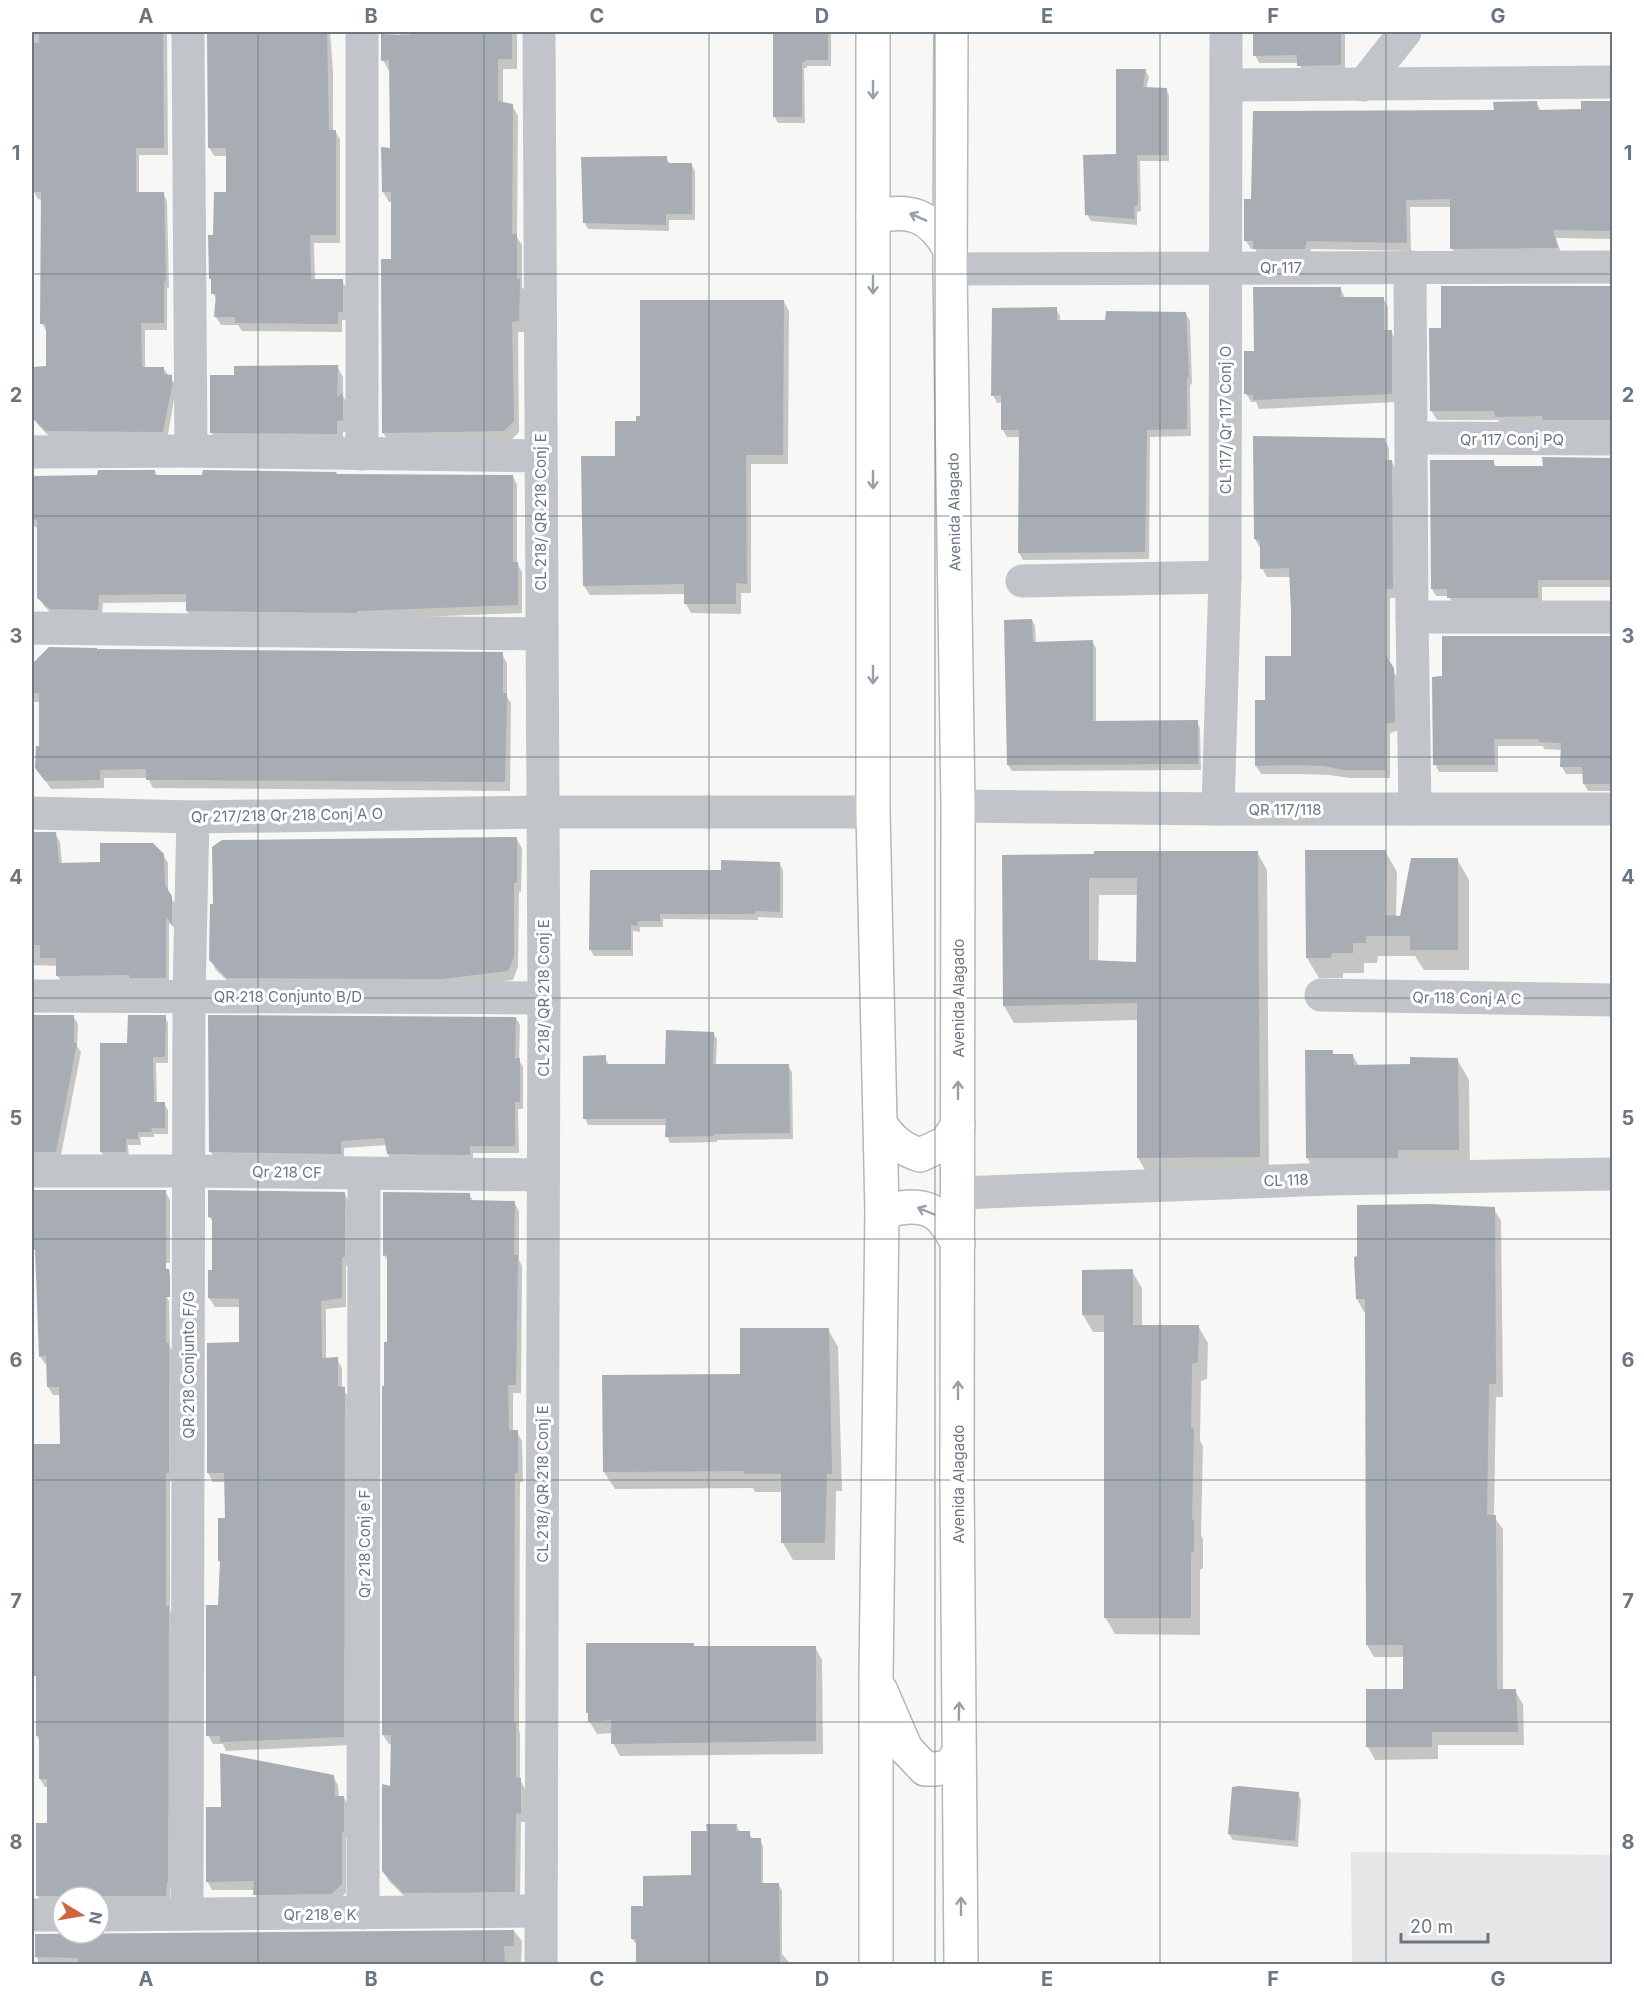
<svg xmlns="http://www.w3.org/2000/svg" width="1644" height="1996" viewBox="0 0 1644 1996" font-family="Inter,sans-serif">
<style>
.built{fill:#e5e6e5}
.shadow{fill:#0003;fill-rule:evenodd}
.building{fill:#a7adb3;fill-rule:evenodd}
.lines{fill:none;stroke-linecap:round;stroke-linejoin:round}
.secondary-casing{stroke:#b4b8bc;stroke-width:36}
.street{stroke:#c1c4c8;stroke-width:33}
.secondary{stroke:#fff;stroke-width:33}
.oneway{stroke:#979fa8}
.grid{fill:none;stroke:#6a7682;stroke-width:1.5;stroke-opacity:0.55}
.labels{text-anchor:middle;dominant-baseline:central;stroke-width:6;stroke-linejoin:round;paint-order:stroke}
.street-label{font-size:15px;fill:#6a7682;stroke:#fff}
.neatline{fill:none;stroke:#6a7682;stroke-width:2}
.grid-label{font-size:20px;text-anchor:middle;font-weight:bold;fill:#6a7682}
</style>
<rect width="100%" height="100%" fill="#f7f7f5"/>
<polygon class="built" points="1351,1852 1612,1855 1612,1964 1352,1964"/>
<g class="shadow">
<polygon points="34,32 167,32 168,155 139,155 139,193 163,193 167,201 169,288 167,288 167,330 145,330 145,368 163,368 175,384 175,394 167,440 52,439 39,426 34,418 47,368 46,331 42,323 42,200 38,199 34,192"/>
<polygon points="209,32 330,32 333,71 333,131 335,131 340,139 340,243 314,243 315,281 342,281 347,289 347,320 342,320 342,332 242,331 238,325 221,325 216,317 217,301 213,293 213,283 210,278 215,237 228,194 228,156 214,156 209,147"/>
<polygon points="401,32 517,32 517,69 503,69 503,103 512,105 518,116 517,237 522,245 522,287 525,291 524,332 518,332 519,432 510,441 390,443 383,433 392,260 393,202 389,202 383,192 392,149 391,71 389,71 383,60 401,36"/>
<polygon points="774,32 831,32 831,66 807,66 807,68 804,68 805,123 778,123 774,116"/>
<polygon points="1254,32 1345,32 1345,73 1303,74 1299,63 1259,63 1255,55"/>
<polygon points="1145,70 1149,77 1146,89 1166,89 1169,95 1169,161 1140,161 1141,211 1137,212 1137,225 1091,221 1087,214 1117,155"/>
<polygon points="1583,102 1612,102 1612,239 1556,238 1562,256 1457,257 1452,248 1452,207 1410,207 1411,251 1311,249 1310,257 1260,257 1255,249 1251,249 1246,241 1252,200 1495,111 1536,103 1542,112 1582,111"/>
<polygon points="666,157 670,164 691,164 695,171 695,220 669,220 669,231 588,229 585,223"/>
<polygon points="1612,287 1612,425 1502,426 1498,420 1437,420 1431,410 1442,329 1443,288"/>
<polygon points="1340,288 1345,298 1383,298 1388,307 1388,332 1391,332 1396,340 1396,402 1259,409 1256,402 1251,402 1246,393"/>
<polygon points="784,302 789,311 788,464 751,464 751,593 741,593 741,614 691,613 686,604 685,594 590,595 584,586 616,458 638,422"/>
<polygon points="1056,309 1060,316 1060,321 1107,321 1186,314 1190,321 1192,384 1190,385 1191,436 1150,437 1149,559 1023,560 1019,553 1021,437 1007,437 1003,430 1003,402 997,403 993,395"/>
<polygon points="337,366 343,377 343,396 349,406 349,431 343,432 342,445 218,443 211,432 235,376"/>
<polygon points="1384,439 1389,448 1389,461 1391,461 1397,470 1397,598 1390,598 1390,665 1398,679 1399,730 1390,733 1390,778 1349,778 1330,775 1300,774 1261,774 1256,766 1266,702 1292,657 1291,577 1267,577 1262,568 1260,548 1255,539"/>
<polygon points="1544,459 1612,459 1612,587 1542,587 1542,605 1453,605 1449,596 1436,596 1432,589 1493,461 1497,468 1544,467"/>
<polygon points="155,471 157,476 513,476 517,485 517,563 522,572 522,613 361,619 192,619 187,611 187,602 103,603 102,615 52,614 44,606 39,597 39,528 32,526 32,478 103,477"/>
<polygon points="1032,620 1035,626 1036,644 1092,641 1096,648 1096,723 1197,722 1200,728 1201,770 1012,771 1008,765 1005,621"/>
<polygon points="1443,637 1612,637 1612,791 1588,791 1584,784 1584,774 1566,774 1562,767 1562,750 1544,749 1543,746 1498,746 1498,772 1439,772 1435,764 1443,678"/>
<polygon points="48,650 502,654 507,663 507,697 511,703 510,791 153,788 148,778 104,778 104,788 51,789 43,777 41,702 32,702 32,667"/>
<polygon points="32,833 55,834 60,842 62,864 102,864 163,855 168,863 168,893 176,905 176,929 169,923 169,985 62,983 57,975 58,966 32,965"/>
<polygon points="516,838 522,848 521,892 519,892 518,967 513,980 448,988 234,987 216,970 210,959"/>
<polygon points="1385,851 1397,872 1396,917 1401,918 1457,859 1469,880 1469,970 1424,970 1415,956 1378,956 1377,963 1364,963 1364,973 1343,973 1343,978 1319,978 1307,958"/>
<path d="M1257 852 1267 870 1269 1174 1148 1175 1138 1158V1020L1014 1023 1004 1006 1003 856ZM1099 895H1138L1137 963 1098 962Z"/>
<polygon points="780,864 783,870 783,918 758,917 758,920 663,919 663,927 640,927 640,932 633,931 633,956 594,956 590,949 591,871 723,872"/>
<polygon points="73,1016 78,1024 77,1046 81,1052 60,1160 32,1156 32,1017"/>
<polygon points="165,1017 168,1023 168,1063 156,1063 157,1104 164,1104 168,1110 168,1134 154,1134 154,1137 140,1137 141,1145 128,1145 129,1158 105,1158 101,1152 128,1045"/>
<polygon points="209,1017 516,1018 520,1025 519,1060 523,1067 523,1109 518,1109 519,1153 473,1153 473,1162 392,1161 388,1154 387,1145 344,1148 344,1161 215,1159 211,1152"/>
<polygon points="713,1033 717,1039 716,1065 788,1066 792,1072 793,1139 717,1140 717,1142 670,1143 667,1136 667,1125 588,1125 585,1118 605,1057 609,1066 666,1066"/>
<polygon points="1332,1052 1334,1056 1353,1056 1359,1066 1412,1065 1457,1059 1469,1080 1470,1170 1319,1178 1307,1158"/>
<polygon points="165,1191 170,1200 170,1263 42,1264"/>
<polygon points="344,1193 349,1202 349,1266 346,1266 346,1307 326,1309 326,1359 337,1359 342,1368 342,1388 349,1398 349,1745 226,1751 223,1744 213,1744 208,1735 219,1607 221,1564 219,1561 226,1519 226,1482 213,1482 208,1473 208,1344 240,1344 240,1307 215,1307 209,1298 213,1271 213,1223 210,1217"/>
<polygon points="469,1194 474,1202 514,1202 519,1211 519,1260 522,1266 521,1393 513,1393 513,1432 517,1432 522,1441 523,1482 520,1482 519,1730 520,1733 520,1780 525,1789 525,1822 521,1822 520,1901 410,1902 389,1881 383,1871 392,1788 392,1744 389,1744 383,1735 389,1263 384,1255"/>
<polygon points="1494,1209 1501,1221 1503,1397 1496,1397 1494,1517 1503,1529 1503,1691 1515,1691 1523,1704 1524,1745 1438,1745 1438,1759 1375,1760 1368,1747 1404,1690 1404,1657 1374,1657 1367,1645 1367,1312 1364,1312 1357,1299"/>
<polygon points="1132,1271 1142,1288 1142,1327 1198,1326 1208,1343 1207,1379 1201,1381 1200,1441 1203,1446 1201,1535 1203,1539 1203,1568 1200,1570 1200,1635 1115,1634 1105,1617 1105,1332 1093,1332 1083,1315"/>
<polygon points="165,1294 169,1301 170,1347 173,1352 173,1481 170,1481 170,1611 173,1615 172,1889 170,1889 170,1903 99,1905 99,1897 63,1897 63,1904 42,1904 38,1896 49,1824 48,1787 45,1787 40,1779 40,1741 37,1736 33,1543 32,1545 32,1445 62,1446 61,1395 53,1395 48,1387 48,1363 45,1364 40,1356"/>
<polygon points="828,1329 838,1347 842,1491 836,1491 835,1560 793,1560 783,1543 783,1492 755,1492 753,1488 615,1489 604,1472 742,1375"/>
<polygon points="815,1647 822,1660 823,1754 620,1756 613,1743 613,1733 597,1734 589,1721 588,1713 695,1648"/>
<polygon points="333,1776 338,1785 339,1798 344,1798 349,1806 348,1840 346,1837 346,1893 336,1902 260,1903 255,1894 255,1890 212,1890 207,1881"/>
<polygon points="1234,1788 1298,1794 1301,1800 1298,1847 1233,1840 1229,1834"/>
<polygon points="736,1825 740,1832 749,1833 753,1840 760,1839 763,1846 763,1884 778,1884 782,1891 782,1954 788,1961 788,1964 637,1964 637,1945 632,1939 644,1908 692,1877 708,1832"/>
<polygon points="514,1931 522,1941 521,1964 39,1964 37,1957 63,1935 72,1933 91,1933 99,1935"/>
</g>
<g class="building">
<polygon points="39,32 163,32 164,148 136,148 136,192 164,192 166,281 164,281 164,323 141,323 142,367 164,367 164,374 172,375 172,386 163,432 46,431 33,419 32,367 46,366 46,324 40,324 41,192 32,192 32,43 39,43"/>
<polygon points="207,32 327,32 329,130 336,130 336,235 310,235 311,279 343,279 343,312 338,312 338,324 235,323 235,317 214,317 216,294 211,294 211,279 209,279 208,235 213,235 214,192 226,192 226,148 208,148"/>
<polygon points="410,32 512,32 512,59 498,59 498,101 513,104 512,234 517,234 517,279 520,279 519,321 512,322 514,421 504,431 382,433 381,259 391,259 391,192 382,192 381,147 390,148 389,60 381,61 381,34 410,35"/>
<polygon points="773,32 828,32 828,60 805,60 805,62 802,62 802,117 773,117"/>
<polygon points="1253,32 1341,32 1341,65 1297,66 1297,55 1253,56"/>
<polygon points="1116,69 1146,69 1143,87 1167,88 1167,155 1137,155 1138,205 1134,206 1135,219 1085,215 1083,155 1116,154"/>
<polygon points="1537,101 1538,110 1581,109 1581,101 1612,101 1612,231 1553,230 1558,248 1450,249 1450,199 1406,200 1407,243 1307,241 1305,249 1253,249 1253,241 1244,241 1244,199 1251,199 1253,111 1494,110 1493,102"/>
<polygon points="667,156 667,163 692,163 692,214 666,214 666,225 583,223 581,157"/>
<polygon points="1441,286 1612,286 1612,420 1542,420 1542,416 1495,417 1494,411 1430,411 1429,328 1441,328"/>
<polygon points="1253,287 1341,287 1341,297 1384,297 1384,330 1392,330 1392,394 1253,400 1253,395 1244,394 1244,351 1254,351"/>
<polygon points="640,300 784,300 783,455 746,455 747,584 736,583 736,604 684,604 684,584 583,586 581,456 615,456 615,421 636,421 636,416 640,416"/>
<polygon points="1057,307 1057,320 1105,320 1106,311 1186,312 1189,377 1187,378 1187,429 1147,430 1145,552 1018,553 1019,430 1001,430 1001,395 991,396 992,308"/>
<polygon points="338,365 337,397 343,393 343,420 337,421 337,434 210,433 210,375 234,375 234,366"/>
<polygon points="1253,436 1385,438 1385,460 1392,460 1393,589 1386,589 1386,656 1394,668 1395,722 1386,724 1386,770 1343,770 1324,766 1294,765 1255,766 1255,700 1265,700 1265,656 1291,656 1291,612 1289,568 1260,569 1260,541 1254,539"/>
<polygon points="1542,457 1612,458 1612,580 1538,580 1538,598 1447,598 1447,589 1431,589 1430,460 1494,460 1494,466 1543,466"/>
<polygon points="98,470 155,470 154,475 202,475 203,470 336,472 337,474 513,475 513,562 518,562 518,605 357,611 357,613 186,611 186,594 99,595 98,610 50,609 37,598 37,520 32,519 32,476 97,475"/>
<polygon points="1032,619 1033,642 1093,640 1093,721 1198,720 1198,764 1007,765 1004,620"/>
<polygon points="1442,636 1612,636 1612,784 1583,784 1582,767 1560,767 1561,743 1539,742 1539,739 1494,739 1495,765 1433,765 1432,677 1442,676"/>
<polygon points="49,647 97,648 97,649 503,652 503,693 507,693 505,782 146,780 146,769 100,770 100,780 45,781 35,768 36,746 39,746 39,693 33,693 33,663"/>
<polygon points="32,832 56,832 59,863 100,862 100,843 153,843 164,854 165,885 172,896 172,924 166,917 166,978 129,978 129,975 56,976 56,958 40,958 40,945 32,945"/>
<polygon points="517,837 517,883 514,883 514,957 508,971 442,979 227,978 209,960 210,904 213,904 212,847 222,840"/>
<polygon points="1305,850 1386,850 1385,915 1400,916 1411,858 1458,858 1458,950 1410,950 1410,936 1366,936 1366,943 1353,943 1353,953 1332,953 1331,958 1306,958"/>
<path d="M1094 851H1258L1260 1157 1137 1158V1003L1003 1006 1002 855 1094 854ZM1089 878H1137L1136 962 1089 960Z"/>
<polygon points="721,860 780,862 780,912 755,911 755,914 660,914 660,921 638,921 637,926 631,925 631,950 589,950 590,870 721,870"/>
<polygon points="32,1015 74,1015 74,1043 77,1043 56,1152 34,1152 34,1148 32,1148"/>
<polygon points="128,1015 166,1015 165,1057 153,1057 154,1102 165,1102 165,1128 151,1128 152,1132 138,1132 138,1139 126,1139 126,1152 100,1152 100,1043 127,1043"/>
<polygon points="208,1015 516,1017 515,1058 520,1058 520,1102 515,1102 515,1146 470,1146 470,1155 387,1154 384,1138 341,1141 341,1154 209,1152"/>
<polygon points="666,1030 714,1032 713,1064 789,1064 790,1133 714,1134 714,1136 665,1137 666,1119 583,1119 583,1056 606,1055 606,1064 665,1064"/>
<polygon points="1305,1050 1333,1050 1333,1054 1353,1054 1354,1065 1410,1064 1410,1057 1458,1058 1459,1150 1398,1150 1398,1158 1306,1158"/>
<polygon points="34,1190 166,1190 166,1269 169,1269 170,1276 170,1297 166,1297 166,1343 169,1343 169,1473 166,1473 166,1606 169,1606 168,1882 167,1882 166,1896 36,1896 36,1823 47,1823 47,1779 39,1779 39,1736 36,1736 36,1676 33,1676 32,1517 33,1444 60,1444 59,1387 47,1387 46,1355 39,1357 35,1249 34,1250"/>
<polygon points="208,1190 345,1192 345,1257 342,1257 342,1298 321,1301 322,1358 338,1357 338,1386 345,1387 344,1737 220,1742 220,1736 206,1736 206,1605 218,1605 220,1561 218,1561 218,1518 225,1518 224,1473 207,1473 207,1343 239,1342 239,1299 208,1298 208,1270 212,1270 212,1218 208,1217"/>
<polygon points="383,1192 470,1193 470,1200 515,1201 514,1255 518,1255 516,1385 508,1385 509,1430 518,1430 518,1473 515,1473 514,1722 516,1722 516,1777 521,1778 521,1814 516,1813 515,1892 403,1893 382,1871 382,1784 390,1786 391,1735 382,1735 382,1386 384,1386 384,1342 387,1342 387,1255 383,1256"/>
<polygon points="1430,1204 1495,1207 1496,1384 1489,1384 1487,1515 1496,1515 1497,1689 1516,1689 1518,1732 1432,1732 1432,1747 1366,1747 1366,1689 1403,1689 1403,1645 1366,1645 1365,1299 1356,1299 1354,1257 1357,1256 1357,1205"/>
<polygon points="1133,1269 1133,1325 1199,1325 1198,1362 1192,1364 1191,1428 1194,1428 1192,1519 1194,1520 1194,1551 1191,1553 1191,1618 1104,1618 1104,1315 1082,1315 1082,1270"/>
<polygon points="740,1328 829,1328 832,1474 827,1474 825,1543 781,1543 781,1474 744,1474 744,1471 603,1472 602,1375 740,1374"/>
<polygon points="586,1643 694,1643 694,1646 816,1646 816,1741 611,1744 611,1720 588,1722 588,1713 586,1713"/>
<polygon points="220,1753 334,1775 335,1796 344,1796 344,1833 342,1831 342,1884 331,1894 253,1895 254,1881 206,1882 206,1807 221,1807"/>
<polygon points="1239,1786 1299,1792 1295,1841 1228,1834 1232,1787"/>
<polygon points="706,1824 737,1824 736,1831 750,1831 750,1838 761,1838 761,1883 779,1883 780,1965 636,1965 636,1939 631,1939 631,1906 643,1906 643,1876 691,1875 691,1831 707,1831"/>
<polygon points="514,1930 514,1946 504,1946 505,1965 78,1965 78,1958 35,1957 35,1934"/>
</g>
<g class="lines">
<defs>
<g id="secondary">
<polyline points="873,32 873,812 882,1212 876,1678 876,1964"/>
<polyline points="951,32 950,269 958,806 957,1479 961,1964"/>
<path d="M873 217C911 208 930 215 950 249"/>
<path d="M881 1125C892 1141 902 1149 920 1155L946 1143 958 1125"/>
<path d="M882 1212C902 1207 925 1202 941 1218 948 1225 953 1235 958 1243"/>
<path d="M881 1691 906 1749 925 1769C943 1769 952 1769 959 1751"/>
</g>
</defs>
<use href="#secondary" class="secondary-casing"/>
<g class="street">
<polyline points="188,32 191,451"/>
<polyline points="362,32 362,454"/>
<polyline points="539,32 544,998 541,1964"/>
<polyline points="1227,85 1612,82"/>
<polyline points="1363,85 1405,32"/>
<polyline points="1410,267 1412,617 1415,809"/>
<polyline points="950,269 1612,267"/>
<polyline points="1411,438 1612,439"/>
<polyline points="32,452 191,451 540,456"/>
<polyline points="1022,581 1225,577"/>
<polyline points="1412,617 1612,617"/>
<polyline points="32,628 541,634"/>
<polyline points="958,806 1218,809 1612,809"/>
<polyline points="1218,809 1225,577 1226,32"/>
<polyline points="32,813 193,817 543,812 873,812"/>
<polyline points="1321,995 1612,1000"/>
<polyline points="32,996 544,998"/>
<polyline points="32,1171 188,1171 543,1175"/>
<polyline points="959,1193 1329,1179 1612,1174"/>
<polyline points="363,1913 364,1174"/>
<polyline points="187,1914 189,995 193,817"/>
<polyline points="32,1915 63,1915"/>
<polyline points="99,1915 540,1911"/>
</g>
<use href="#secondary" class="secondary"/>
</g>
<defs><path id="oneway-shaft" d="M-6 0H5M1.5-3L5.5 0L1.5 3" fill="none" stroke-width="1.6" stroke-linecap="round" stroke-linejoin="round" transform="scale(1.5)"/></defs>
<g class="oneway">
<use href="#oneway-shaft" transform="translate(873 90) rotate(90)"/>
<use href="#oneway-shaft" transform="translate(918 217) rotate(-156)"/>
<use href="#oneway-shaft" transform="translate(873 285) rotate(90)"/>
<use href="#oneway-shaft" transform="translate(873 480) rotate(90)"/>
<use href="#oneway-shaft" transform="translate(873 675) rotate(90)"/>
<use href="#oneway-shaft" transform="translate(958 1090) rotate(-90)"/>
<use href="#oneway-shaft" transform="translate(926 1211) rotate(-157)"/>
<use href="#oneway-shaft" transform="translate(958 1390) rotate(-90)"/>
<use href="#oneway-shaft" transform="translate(959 1711) rotate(-88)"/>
<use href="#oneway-shaft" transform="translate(961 1906) rotate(-90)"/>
</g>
<path class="grid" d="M258 32V1964M484 32V1964M709 32V1964M935 32V1964M1160 32V1964M1386 32V1964M32 274H1612M32 516H1612M32 757H1612M32 998H1612M32 1239H1612M32 1480H1612M32 1722H1612"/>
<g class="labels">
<g class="street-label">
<text x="1281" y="267">Qr 117</text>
<text transform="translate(1225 420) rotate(-90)">CL 117/ Qr 117 Conj O</text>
<text x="1512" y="439">Qr 117 Conj PQ</text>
<text transform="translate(540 512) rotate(-90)">CL 218/ QR 218 Conj E</text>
<text transform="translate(954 512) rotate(-91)">Avenida Alagado</text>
<text x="1285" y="809">QR 117/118</text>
<text transform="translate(287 815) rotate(-1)">Qr 217/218 Qr 218 Conj A O</text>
<text x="288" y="996">QR 218 Conjunto B/D</text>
<text transform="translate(543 998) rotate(-90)">CL 218/ QR 218 Conj E</text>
<text transform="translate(958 998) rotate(-90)">Avenida Alagado</text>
<text transform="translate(1467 998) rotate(1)">Qr 118 Conj A C</text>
<text transform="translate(287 1172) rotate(1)">Qr 218 CF</text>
<text transform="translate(1286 1180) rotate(-2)">CL 118</text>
<text transform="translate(188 1365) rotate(-90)">QR 218 Conjunto F/G</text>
<text transform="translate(542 1484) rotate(-90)">CL 218/ QR 218 Conj E</text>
<text transform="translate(958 1484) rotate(-90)">Avenida Alagado</text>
<text transform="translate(364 1544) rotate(-90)">Qr 218 Conj e F</text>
<text x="320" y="1914">Qr 218 e K</text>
</g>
</g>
<rect width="1644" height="1996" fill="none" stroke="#ffffff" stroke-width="66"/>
<g transform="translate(81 1915) rotate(101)"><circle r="28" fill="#ffffff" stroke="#c3c8cd" stroke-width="1.5"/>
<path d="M0-4.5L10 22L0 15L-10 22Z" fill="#cf643d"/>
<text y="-9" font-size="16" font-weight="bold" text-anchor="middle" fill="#6a7682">N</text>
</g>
<path d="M1401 1933v9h87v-9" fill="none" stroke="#6a7682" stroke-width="3"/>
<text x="1410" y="1933" font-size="18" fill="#6a7682" stroke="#ffffff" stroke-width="4.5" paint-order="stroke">20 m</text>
<rect x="33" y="33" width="1578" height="1930" class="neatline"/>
<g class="grid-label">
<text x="146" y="23">A</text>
<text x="371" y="23">B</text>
<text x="597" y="23">C</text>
<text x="822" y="23">D</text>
<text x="1047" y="23">E</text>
<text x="1273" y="23">F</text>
<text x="1498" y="23">G</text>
<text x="16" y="160">1</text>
<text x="1628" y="160">1</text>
<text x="16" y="402">2</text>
<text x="1628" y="402">2</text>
<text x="16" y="643">3</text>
<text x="1628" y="643">3</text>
<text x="16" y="884">4</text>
<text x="1628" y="884">4</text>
<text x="16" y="1125">5</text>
<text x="1628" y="1125">5</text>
<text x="16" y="1367">6</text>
<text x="1628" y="1367">6</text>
<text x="16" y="1608">7</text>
<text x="1628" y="1608">7</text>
<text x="16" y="1849">8</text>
<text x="1628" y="1849">8</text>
<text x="146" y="1986">A</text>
<text x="371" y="1986">B</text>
<text x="597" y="1986">C</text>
<text x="822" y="1986">D</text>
<text x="1047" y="1986">E</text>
<text x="1273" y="1986">F</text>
<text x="1498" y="1986">G</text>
</g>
</svg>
